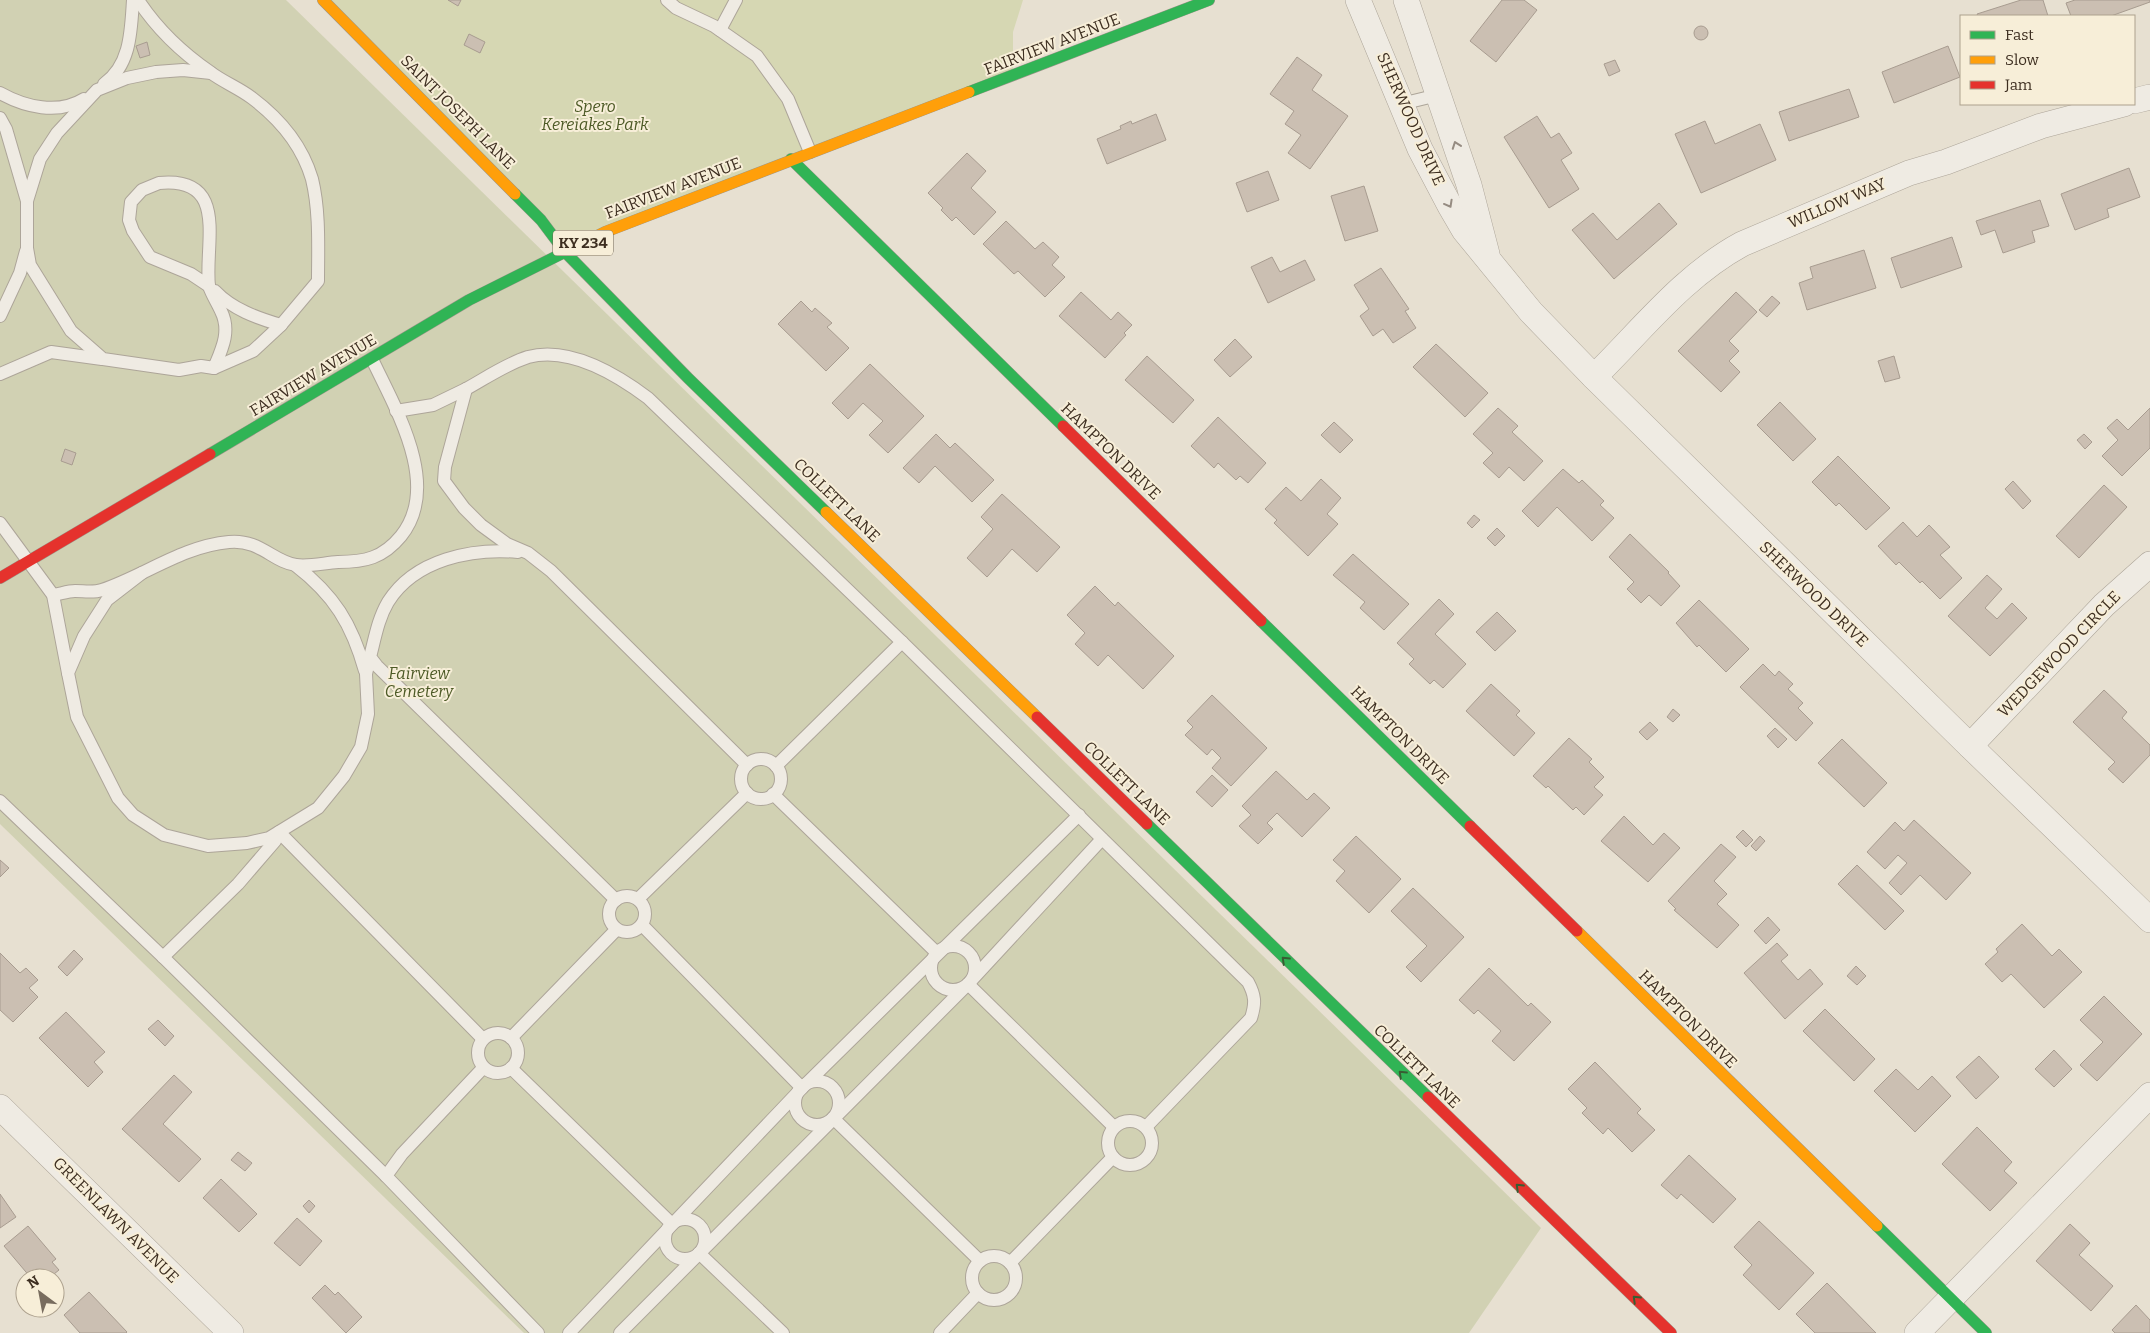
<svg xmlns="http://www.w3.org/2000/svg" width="2150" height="1333" viewBox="0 0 2150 1333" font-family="Bitter,serif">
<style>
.green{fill:#d6d7b3}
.cemetery{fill:#d1d1b3}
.building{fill:#cbbfb2;stroke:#a89c90}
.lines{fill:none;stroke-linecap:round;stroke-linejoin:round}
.lane-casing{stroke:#ada599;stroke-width:14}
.street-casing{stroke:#ada599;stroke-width:26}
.fast-casing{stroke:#9c958a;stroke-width:12}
.slow-casing{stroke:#9c958a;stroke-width:12}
.jam-casing{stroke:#9c958a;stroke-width:12}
.lane{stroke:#efebe3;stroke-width:12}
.street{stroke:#efebe3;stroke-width:25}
.fast{stroke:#30b455;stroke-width:11}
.slow{stroke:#ff9f0a;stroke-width:11}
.jam{stroke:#e5322d;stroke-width:11}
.oneway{stroke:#968c82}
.oneway2{stroke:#385d33}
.labels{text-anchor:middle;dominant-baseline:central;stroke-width:4;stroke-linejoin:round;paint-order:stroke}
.shield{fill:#f7eed8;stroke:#756857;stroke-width:1}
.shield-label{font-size:15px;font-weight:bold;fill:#3d2e20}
.street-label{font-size:16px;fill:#3d2e20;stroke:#f7eed8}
.park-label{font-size:16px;font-style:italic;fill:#4d5a26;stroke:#f7eed8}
</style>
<rect width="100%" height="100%" fill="#e7e0d1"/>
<polygon class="green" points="321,0 1023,0 1013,32 1013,77 565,252"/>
<polygon class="cemetery" points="0,0 286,0 1541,1228 1469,1333 524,1333 0,824"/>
<g class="building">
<polygon points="448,0 461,0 458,6"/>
<polygon points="1502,0 1524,0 1537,10 1496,62 1470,41"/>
<polygon points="2021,0 2043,0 2048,16 1978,16 1977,14"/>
<polygon points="2075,0 2150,0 2150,2 2111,16 2071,16 2066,3"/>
<circle cx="1701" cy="33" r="7"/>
<polygon points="469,34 485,42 480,53 464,45"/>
<polygon points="147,42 150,55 140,58 136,46"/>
<polygon points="1948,46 1960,77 1894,103 1882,72"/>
<polygon points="1297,57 1322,75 1312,90 1348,116 1310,169 1288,153 1301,135 1285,124 1294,111 1270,94"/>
<polygon points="1615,60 1620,71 1609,76 1604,64"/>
<polygon points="1849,89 1859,117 1789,141 1779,112"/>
<polygon points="1156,114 1166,140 1107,164 1097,139 1121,129 1120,126 1131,121 1132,124"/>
<polygon points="1537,116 1551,138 1559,133 1572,153 1561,160 1579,189 1549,208 1504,137"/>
<polygon points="1705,121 1715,144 1760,124 1776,160 1701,193 1675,134"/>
<polygon points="967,153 986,171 971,188 996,212 974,235 956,217 952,221 941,210 943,208 928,193"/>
<polygon points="2129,168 2140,197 2107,209 2109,217 2075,230 2061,194"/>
<polygon points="1268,171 1279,200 1247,212 1236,183"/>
<polygon points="1364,186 1378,231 1345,241 1331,196"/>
<polygon points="2040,200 2049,226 2032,231 2035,242 2003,253 1995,230 1981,235 1976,221"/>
<polygon points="1659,203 1677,224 1614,279 1572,230 1593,213 1617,240"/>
<polygon points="1006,221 1035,249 1043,242 1059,257 1052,265 1065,277 1045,297 1018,271 1014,274 983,244"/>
<polygon points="1952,237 1962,267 1901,288 1891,258"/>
<polygon points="1864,250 1876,288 1807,310 1799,283 1813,278 1810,267"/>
<polygon points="1272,257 1280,272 1305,260 1315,280 1268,303 1251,267"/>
<polygon points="1381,268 1409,309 1405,311 1416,328 1393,343 1383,329 1373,336 1360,316 1369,309 1354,285"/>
<polygon points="1081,292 1111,320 1118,312 1132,325 1124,333 1126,335 1105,358 1059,316"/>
<polygon points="1736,292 1757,312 1729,341 1739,351 1729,361 1740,372 1721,392 1678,351"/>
<polygon points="1772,296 1780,303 1767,317 1759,310"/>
<polygon points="801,301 812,312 815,308 832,323 827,327 849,348 826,371 778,324"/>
<polygon points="1235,339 1252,357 1230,377 1214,360"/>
<polygon points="1436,344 1488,393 1465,417 1413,367"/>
<polygon points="1147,356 1194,400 1173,423 1125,380"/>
<polygon points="1894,356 1900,378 1885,382 1878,361"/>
<polygon points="870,364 924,416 888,453 869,435 883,421 863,403 848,419 832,403"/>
<polygon points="1780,402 1816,439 1793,461 1757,425"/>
<polygon points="1498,408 1518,426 1512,432 1543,461 1524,481 1509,467 1499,478 1483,463 1493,453 1473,434"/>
<polygon points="2150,408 2150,448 2122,476 2102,456 2118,440 2107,428 2117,419 2128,430"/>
<polygon points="1218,417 1266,463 1248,483 1240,476 1236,480 1218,463 1214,468 1191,446"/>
<polygon points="1334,422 1353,440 1340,453 1321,435"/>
<polygon points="936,434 950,448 955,443 994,480 972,502 935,466 919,483 903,468"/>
<polygon points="2084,434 2092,442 2085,449 2077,440"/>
<polygon points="65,449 76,453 72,465 61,461"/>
<polygon points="1838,456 1890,508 1866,530 1839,503 1836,506 1812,482"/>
<polygon points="1563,469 1579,483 1582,480 1604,501 1600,505 1614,518 1592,541 1557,507 1538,527 1522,511"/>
<polygon points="1321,479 1341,498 1327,514 1338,524 1308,556 1274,523 1277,520 1265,509 1286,487 1301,501"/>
<polygon points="2013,481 2031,501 2023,509 2005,489"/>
<polygon points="2104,485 2127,507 2079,558 2056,536"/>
<polygon points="1002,494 1060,547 1037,572 1012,549 987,577 967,558 993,529 981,517"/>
<polygon points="1474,515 1480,520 1472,528 1467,523"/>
<polygon points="1903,522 1917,537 1929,525 1950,547 1940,555 1962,578 1940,599 1922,581 1920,583 1899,562 1896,565 1878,546"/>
<polygon points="1497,528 1505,536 1495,546 1487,538"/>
<polygon points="1630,534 1669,572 1668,573 1680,586 1661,606 1649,595 1641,603 1627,589 1634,582 1609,557"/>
<polygon points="1353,554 1409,604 1384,630 1360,608 1365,602 1333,575"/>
<polygon points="1987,575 2002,589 1985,608 1997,619 2012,603 2027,618 1990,656 1948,616"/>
<polygon points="1095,586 1115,606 1118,602 1174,656 1143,689 1108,655 1098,666 1075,644 1085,633 1067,615"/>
<polygon points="1439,599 1454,614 1435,634 1466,664 1443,688 1434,680 1430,684 1409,664 1414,659 1397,643"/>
<polygon points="1699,600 1749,649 1726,672 1699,645 1697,647 1676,623"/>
<polygon points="1497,612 1516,631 1495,651 1476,632"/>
<polygon points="1763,664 1775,676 1779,671 1793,684 1788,689 1803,703 1798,708 1813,723 1796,741 1740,687"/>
<polygon points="1491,684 1520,711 1516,715 1535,733 1514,756 1466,711"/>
<polygon points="2104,690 2127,712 2122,718 2150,745 2150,755 2123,783 2108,769 2115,762 2073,722"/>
<polygon points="1212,695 1267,748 1231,786 1212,768 1221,758 1212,749 1207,755 1185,735 1193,727 1187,721"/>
<polygon points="1673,709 1680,715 1673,722 1667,717"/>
<polygon points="1650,722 1658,730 1647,740 1639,732"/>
<polygon points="1775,728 1787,739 1778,748 1767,736"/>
<polygon points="1569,738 1592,759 1589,762 1604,777 1594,787 1603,795 1584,815 1576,807 1573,810 1548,786 1546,788 1533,776"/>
<polygon points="1842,739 1887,783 1864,807 1818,763"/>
<polygon points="1276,771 1307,800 1314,793 1330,808 1302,837 1277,813 1267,823 1273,829 1258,844 1239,826 1251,815 1242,806"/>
<polygon points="1212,775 1228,790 1212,807 1196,792"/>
<polygon points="1624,816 1653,845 1664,833 1680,848 1648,882 1601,841"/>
<polygon points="1914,820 1971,873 1946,900 1920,875 1901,895 1889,883 1907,863 1898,855 1885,869 1867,852 1895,822 1904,831"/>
<polygon points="1743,830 1753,840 1746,847 1736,837"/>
<polygon points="1356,836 1401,879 1369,913 1336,881 1345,871 1333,860"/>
<polygon points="1760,836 1765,841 1756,851 1751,846"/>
<polygon points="1721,844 1736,857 1714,881 1727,894 1717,904 1739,925 1717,948 1674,910 1676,909 1668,901"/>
<polygon points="0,860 9,868 0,877"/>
<polygon points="1857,865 1904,911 1885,930 1838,884"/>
<polygon points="1413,888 1464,937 1421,982 1406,967 1427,946 1391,911"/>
<polygon points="1768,917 1780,930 1766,944 1754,931"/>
<polygon points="2022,924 2052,956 2059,949 2082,972 2044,1008 2011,974 2002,982 1985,964 1998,952 1996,949"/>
<polygon points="1777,943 1788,955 1781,961 1798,980 1810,969 1823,984 1785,1019 1744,973"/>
<polygon points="74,950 83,959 67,976 58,967"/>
<polygon points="0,953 20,973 26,968 38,980 29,988 38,997 13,1022 0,1010"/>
<polygon points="1856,966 1866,976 1857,985 1847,976"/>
<polygon points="1489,968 1528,1006 1531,1003 1551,1022 1514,1061 1492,1041 1501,1031 1478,1010 1474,1014 1459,1000"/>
<polygon points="2104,996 2142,1034 2097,1081 2080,1065 2103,1042 2080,1020"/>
<polygon points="1825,1009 1875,1059 1854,1081 1803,1031"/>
<polygon points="66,1012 105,1052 94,1062 103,1072 88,1087 39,1038"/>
<polygon points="158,1020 174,1036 165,1046 148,1029"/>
<polygon points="2054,1050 2072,1069 2054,1087 2035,1069"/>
<polygon points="1979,1056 1999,1077 1976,1099 1956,1077"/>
<polygon points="1595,1062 1641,1109 1637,1113 1655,1130 1632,1152 1608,1128 1603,1134 1582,1113 1587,1108 1568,1089"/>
<polygon points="1896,1069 1918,1090 1932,1076 1951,1096 1915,1132 1874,1091"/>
<polygon points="174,1075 192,1092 163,1124 201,1159 179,1182 122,1129"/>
<polygon points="1977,1127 2012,1162 2004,1171 2017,1183 1990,1211 1942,1164"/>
<polygon points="238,1152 252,1163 245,1171 231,1160"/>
<polygon points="1689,1155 1736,1199 1713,1223 1681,1194 1677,1199 1661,1185"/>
<polygon points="221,1179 257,1214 239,1232 203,1198"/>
<polygon points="0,1194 16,1217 0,1228"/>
<polygon points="309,1200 315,1206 309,1213 303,1206"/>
<polygon points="297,1218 322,1241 300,1266 274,1243"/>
<polygon points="1759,1221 1814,1273 1779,1310 1743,1275 1752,1265 1734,1247"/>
<polygon points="2070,1224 2090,1243 2079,1255 2113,1286 2091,1311 2036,1261"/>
<polygon points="28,1226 56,1259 52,1262 59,1270 49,1278 31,1278 4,1246"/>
<polygon points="1827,1283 1876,1333 1815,1333 1796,1314"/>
<polygon points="325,1285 335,1295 338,1292 362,1317 346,1333 312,1298"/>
<polygon points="89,1292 127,1332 126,1333 80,1333 64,1315"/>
<polygon points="2136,1305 2150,1320 2150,1333 2115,1333 2112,1330"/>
</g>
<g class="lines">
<defs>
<g id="lane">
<path d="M138 0C157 29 181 52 210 72 223 82 239 88 252 98 280 119 302 145 312 179 320 212 318 248 318 281L281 325C257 318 232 309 215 291"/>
<polyline points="667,0 676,8 714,26 757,56 788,99 810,152"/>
<polyline points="720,30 736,0"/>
<path d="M104 84C131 65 131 30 133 0"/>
<path d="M0 93C25 107 58 115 84 99"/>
<polyline points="1401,104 1438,95"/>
<polyline points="0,118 6,129 27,201"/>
<path d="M159 183C230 176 204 244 209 286L191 274 150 257 133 231 129 220 131 202 142 190Z"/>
<path d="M209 286C212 295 217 302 221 311 231 331 222 349 214 368L201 366 179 370 103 359 71 331 30 265 27 248V201L40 159 57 133 97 90 127 78 156 72 183 70 211 73"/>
<polyline points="0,316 20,273 26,251"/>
<polyline points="214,368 253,351 281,325"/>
<polyline points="0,374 51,352 102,359"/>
<polyline points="396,411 433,405 466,389"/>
<polyline points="0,523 53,595 68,673"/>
<path d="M518 552C472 548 415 559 388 602 378 619 375 638 370 657L377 666 616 900"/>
<path d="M295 565C334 595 352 624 365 671"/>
<polyline points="142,573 107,600 84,636 68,673 77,717 118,798 133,815 164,835 208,846 247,843 269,838 318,808 344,776 361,747 368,714 366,674 370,657"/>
<path d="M53 595C60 594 68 591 75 591 84 591 93 593 102 590 144 576 183 546 229 542 260 539 273 562 296 565 309 567 324 563 338 562 365 562 383 558 401 536 442 485 395 408 372 359"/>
<circle cx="761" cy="779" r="20"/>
<path d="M747 765 551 571 528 553 507 544 481 525 464 508 444 481 445 467 466 389C486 378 506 364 528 357 569 346 616 374 648 398L902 642 1248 982C1255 995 1256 1003 1251 1018L1146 1127"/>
<polyline points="776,766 902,642"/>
<polyline points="773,794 937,953"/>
<polyline points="0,801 163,957 386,1176 538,1333"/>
<circle cx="627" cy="914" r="18"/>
<polyline points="638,899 747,793"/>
<polyline points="642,925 802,1088"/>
<circle cx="953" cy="968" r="22"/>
<polyline points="163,957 238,884 275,841 279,832 483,1039"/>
<polyline points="968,984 1114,1127"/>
<circle cx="498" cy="1053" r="20"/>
<polyline points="511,1038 616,930"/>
<polyline points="511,1068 672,1224"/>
<circle cx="817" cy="1103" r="22"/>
<polyline points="833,1118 980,1261"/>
<circle cx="1130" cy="1143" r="22"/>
<polyline points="386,1176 402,1154 483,1068"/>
<circle cx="685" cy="1239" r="20"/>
<polyline points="699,1253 783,1333"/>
<circle cx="994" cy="1278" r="22"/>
<polyline points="1010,1263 1113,1157"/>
<polyline points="569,1333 802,1088 1079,815"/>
<polyline points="620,1333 968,984 1102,839"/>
<polyline points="940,1333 978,1293"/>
</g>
<g id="street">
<polyline points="1358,0 1420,149 1450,206 1464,230 1531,312 1594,377 1970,746 2150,920"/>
<polyline points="1406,0 1469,185 1487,254"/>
<polyline points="2134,101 2150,97"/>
<path d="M1594 377C1641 331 1683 276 1742 244L1909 173 1946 162 2041 126 2124 104"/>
<polyline points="1970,746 2104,605 2150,564"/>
<polyline points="0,1107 231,1333"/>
<polyline points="1917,1333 2150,1095"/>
</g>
<g id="fast">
<polyline points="969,92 1209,0"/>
<polyline points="791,159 1063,426"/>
<polyline points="515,194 541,220 565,252 688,378 826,512"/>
<polyline points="210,454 469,300 569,250"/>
<polyline points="1261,621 1470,826"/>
<polyline points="1147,824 1428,1097"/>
<polyline points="1877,1226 1986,1333"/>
</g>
<g id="slow">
<polyline points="323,0 515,194"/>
<polyline points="569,250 605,232 969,92"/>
<polyline points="826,512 1037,717"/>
<polyline points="1577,931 1877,1226"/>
</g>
<g id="jam">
<polyline points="1063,426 1261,621"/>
<polyline points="0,578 210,454"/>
<polyline points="1037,717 1147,824"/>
<polyline points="1470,826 1577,931"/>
<polyline points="1428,1097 1671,1333"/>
</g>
</defs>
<use href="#lane" class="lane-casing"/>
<use href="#street" class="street-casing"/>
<use href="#fast" class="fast-casing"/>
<use href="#slow" class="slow-casing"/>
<use href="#jam" class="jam-casing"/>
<use href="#lane" class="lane"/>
<use href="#street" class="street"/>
<use href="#fast" class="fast"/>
<use href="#slow" class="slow"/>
<use href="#jam" class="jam"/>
</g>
<defs><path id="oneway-chevron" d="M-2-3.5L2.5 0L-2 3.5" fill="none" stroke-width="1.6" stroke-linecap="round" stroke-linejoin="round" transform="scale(1.25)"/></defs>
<g class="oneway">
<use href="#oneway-chevron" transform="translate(1456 145) rotate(-110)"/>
<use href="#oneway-chevron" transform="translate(1449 204) rotate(61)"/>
</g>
<g class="oneway2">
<use href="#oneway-chevron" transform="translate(1285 960) rotate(-136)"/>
<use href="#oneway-chevron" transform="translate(1402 1074) rotate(-136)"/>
<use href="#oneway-chevron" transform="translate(1519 1187) rotate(-136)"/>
<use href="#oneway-chevron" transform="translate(1636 1299) rotate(-136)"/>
</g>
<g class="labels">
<rect class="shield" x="553" y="230.5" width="60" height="25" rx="4"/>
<g class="shield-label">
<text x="583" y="243">KY 234</text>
</g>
<g class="street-label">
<text transform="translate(1052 44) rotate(-21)">FAIRVIEW AVENUE</text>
<text transform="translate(458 112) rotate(45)">SAINT JOSEPH LANE</text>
<text transform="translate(1411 119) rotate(66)">SHERWOOD DRIVE</text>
<text transform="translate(673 188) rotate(-21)">FAIRVIEW AVENUE</text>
<text transform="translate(1837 203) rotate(-23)">WILLOW WAY</text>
<text transform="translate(313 375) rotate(-31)">FAIRVIEW AVENUE</text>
<text transform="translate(1111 451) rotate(44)">HAMPTON DRIVE</text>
<text transform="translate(837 500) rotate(44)">COLLETT LANE</text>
<text transform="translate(1814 594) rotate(44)">SHERWOOD DRIVE</text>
<text transform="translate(2059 654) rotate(-46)">WEDGEWOOD CIRCLE</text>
<text transform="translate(1400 735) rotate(45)">HAMPTON DRIVE</text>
<text transform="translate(1127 783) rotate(44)">COLLETT LANE</text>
<text transform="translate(1688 1019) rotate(45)">HAMPTON DRIVE</text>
<text transform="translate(1417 1066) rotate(44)">COLLETT LANE</text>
<text transform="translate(116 1220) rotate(45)">GREENLAWN AVENUE</text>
</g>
<g class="park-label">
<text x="595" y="106">Spero<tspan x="595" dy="18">Kereiakes Park</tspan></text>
<text x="419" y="673">Fairview<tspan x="419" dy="18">Cemetery</tspan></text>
</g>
</g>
<rect x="1960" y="15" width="175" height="90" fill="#f7eed8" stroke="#ada18e"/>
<rect x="1970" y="31" width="25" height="8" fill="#30b455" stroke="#ada18e"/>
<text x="2005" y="40" font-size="15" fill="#3d2e20">Fast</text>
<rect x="1970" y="56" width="25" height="8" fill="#ff9f0a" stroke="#ada18e"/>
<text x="2005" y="65" font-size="15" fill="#3d2e20">Slow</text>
<rect x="1970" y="81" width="25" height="8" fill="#e5322d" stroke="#ada18e"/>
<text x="2005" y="90" font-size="15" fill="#3d2e20">Jam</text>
<g transform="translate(40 1293) rotate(328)"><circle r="24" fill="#f7eed8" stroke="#ada18e"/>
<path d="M0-4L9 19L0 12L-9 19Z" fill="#786c5e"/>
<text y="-8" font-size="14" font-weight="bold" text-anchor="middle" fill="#3d2e20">N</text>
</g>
</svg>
